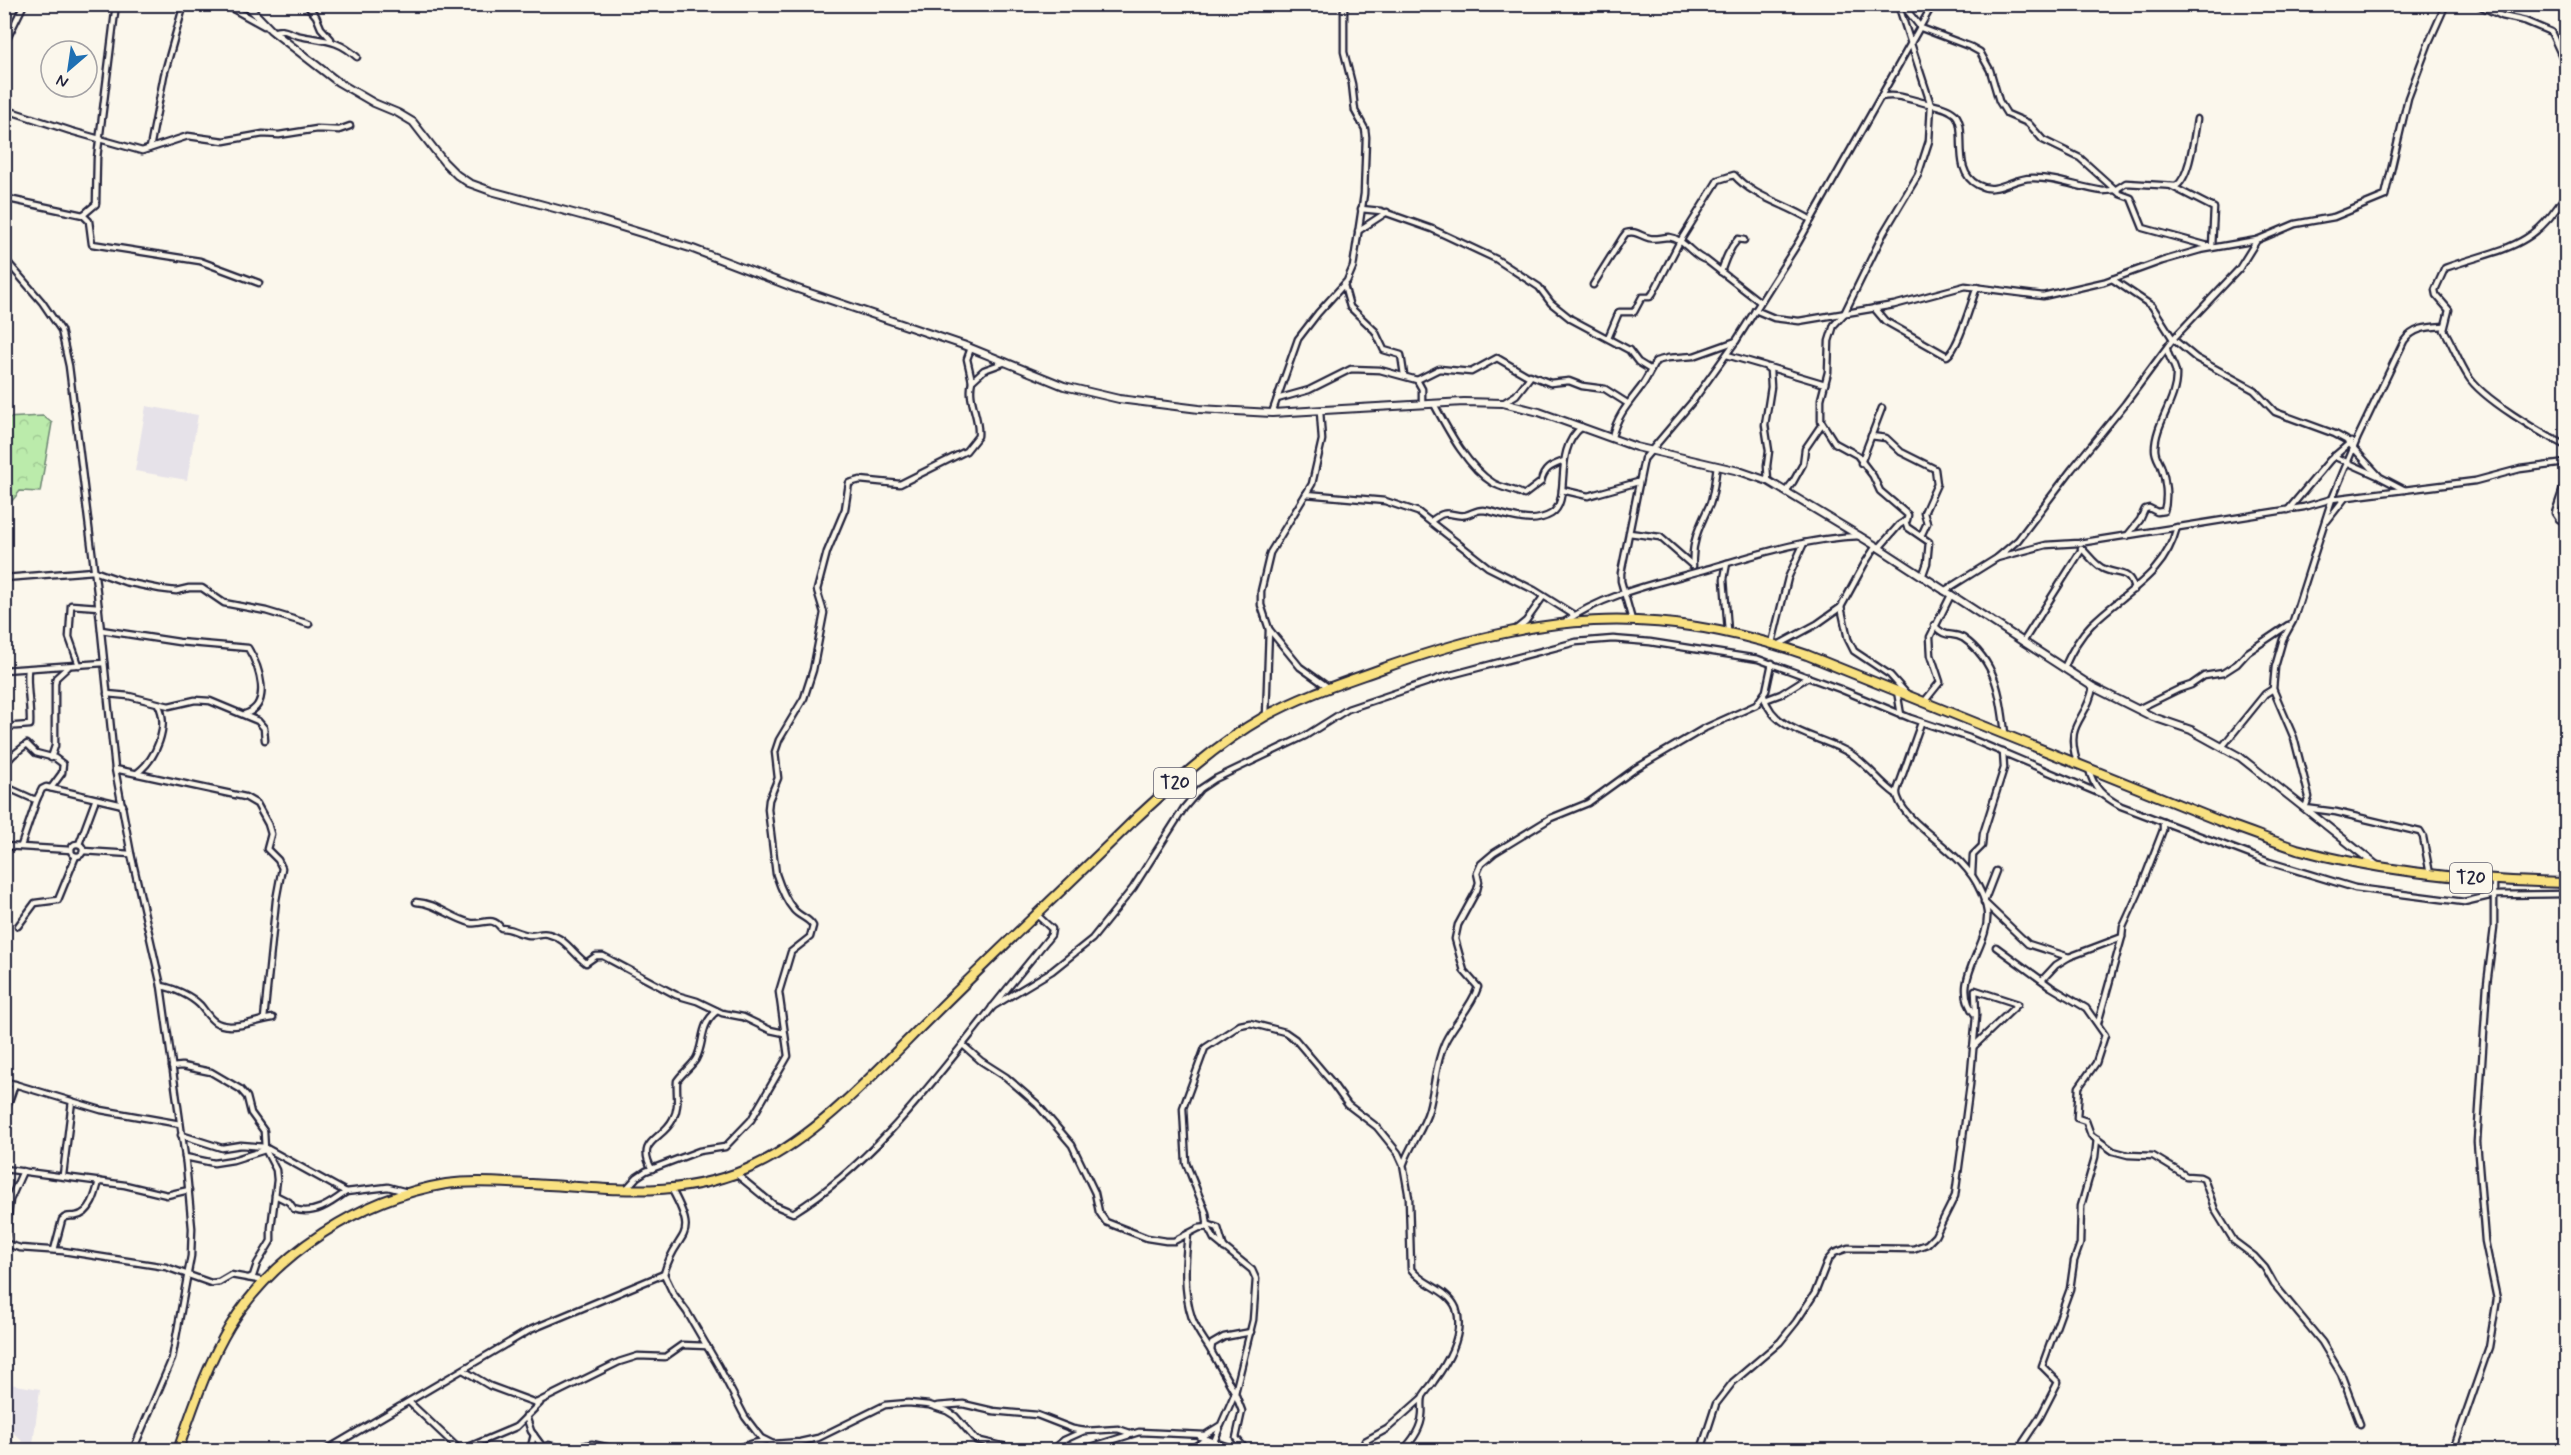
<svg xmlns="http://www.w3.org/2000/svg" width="2571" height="1455" viewBox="0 0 2571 1455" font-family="Mynerve,sans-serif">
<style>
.built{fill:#e6e2e9}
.forest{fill:url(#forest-crowns);stroke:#6e8673;stroke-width:1.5}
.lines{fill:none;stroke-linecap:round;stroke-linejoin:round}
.minor-casing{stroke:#22223b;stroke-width:9}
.tertiary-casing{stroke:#22223b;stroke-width:10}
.primary-casing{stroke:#22223b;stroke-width:12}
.minor{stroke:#fbf7ec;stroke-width:4.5}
.tertiary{stroke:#fbf7ec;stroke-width:6}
.primary{stroke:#f9e181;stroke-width:8}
.labels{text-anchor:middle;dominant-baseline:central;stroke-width:6;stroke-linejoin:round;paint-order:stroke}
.shield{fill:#fbf7ec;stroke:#636270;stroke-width:1.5}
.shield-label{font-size:18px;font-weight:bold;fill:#22223b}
</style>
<defs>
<pattern id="forest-crowns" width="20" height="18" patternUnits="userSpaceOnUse" patternTransform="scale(1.5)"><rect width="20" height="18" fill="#bbebab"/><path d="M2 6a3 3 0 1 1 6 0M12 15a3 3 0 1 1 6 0" fill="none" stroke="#a0c994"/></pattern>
</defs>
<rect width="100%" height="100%" fill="#fbf7ec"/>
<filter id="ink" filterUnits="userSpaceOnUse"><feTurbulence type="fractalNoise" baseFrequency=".0167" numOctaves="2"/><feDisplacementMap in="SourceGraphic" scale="12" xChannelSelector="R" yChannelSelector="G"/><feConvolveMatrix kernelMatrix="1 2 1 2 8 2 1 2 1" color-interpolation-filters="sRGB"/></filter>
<g filter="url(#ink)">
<g class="built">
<polygon points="146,406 198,415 187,480 135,471"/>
<polygon points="4,1383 40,1389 33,1444 23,1442 5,1425"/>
</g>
<polygon class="forest" points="43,416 52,423 40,492 20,491 7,507 9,527 5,533 5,418"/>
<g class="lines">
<defs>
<g id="minor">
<polyline points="224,4 264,26"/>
<polyline points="306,4 316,16 321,28 331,39"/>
<polyline points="1902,4 1921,28 1971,47 1980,52 1990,70 1999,101 2007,114 2028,123 2043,140 2080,158 2120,194 2131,198 2143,228 2212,247 2214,208 2171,186"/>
<polyline points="2476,4 2502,16 2525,21 2551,32 2566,65"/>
<path d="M273 32C284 27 289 34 300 36 325 41 337 39 357 57"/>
<polyline points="4,45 24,4"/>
<path d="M1881 97C1895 94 1906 98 1921 102 1932 105 1946 106 1955 114 1969 129 1950 171 1978 185 1997 195 2012 178 2031 178 2055 177 2080 188 2103 191L2115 190 2126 183 2176 186C2190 178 2194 136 2197 119"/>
<polyline points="4,109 71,131 142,151 188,136 224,141 263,134 279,135 317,129 339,130 350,126"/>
<polyline points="150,148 164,75 184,4"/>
<path d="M2566 194C2533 251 2500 248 2445 268L2435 290 2436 295 2449 310 2444 330C2453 345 2459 362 2468 376 2481 398 2542 434 2566 446"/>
<polyline points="4,198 83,215 96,204 97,158 116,4"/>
<polyline points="1361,209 1381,211 1432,229 1496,259 1539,287 1551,303 1571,319 1629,350 1638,362 1651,370"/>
<polyline points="83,215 89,221 92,244 200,261 259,283"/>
<polyline points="1358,231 1387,212"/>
<polyline points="4,258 42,302 61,330 69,366 97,592 115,769 131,854 161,986 186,1164 192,1228 191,1256 172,1359 133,1450"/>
<path d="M1721 272C1725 260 1729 249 1738 239L1744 240"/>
<polyline points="2112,279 2152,306 2173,339 2196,358 2254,390 2275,412 2335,434 2346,440 2380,477 2405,490"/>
<polyline points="1344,285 1350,307 1375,331 1384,350 1401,355 1404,375"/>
<path d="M1593 285 1623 237 1626 233C1636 230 1640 236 1649 238 1656 240 1662 237 1669 237 1685 239 1693 257 1706 260L1760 302"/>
<path d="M1874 308 1885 321 1947 356C1959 348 1971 302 1977 287"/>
<polyline points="1755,310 1774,318 1799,321 1894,305 1965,286 2043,296 2104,282 2162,261 2200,250 2257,240 2295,224 2334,217 2385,196 2408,98 2429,42 2446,4"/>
<path d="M1608 338 1619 312H1634L1642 297H1650L1653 293 1679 243 1718 180 1734 175C1753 197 1786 204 1811 220"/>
<polyline points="971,348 967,359 972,381"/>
<polyline points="1727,355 1765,366 1770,370 1771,387 1765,425 1769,451 1767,466 1768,481"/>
<polyline points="1768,367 1825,384"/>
<polyline points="1530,375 1550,383 1569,381 1582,386 1605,389 1627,403"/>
<polyline points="1417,380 1439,369 1471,372 1497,358 1530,377 1516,395 1503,403"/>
<polyline points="1277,399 1309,390 1351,369 1380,370 1417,380 1422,389 1422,404"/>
<path d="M1434 404C1448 430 1467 467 1493 483 1503 489 1514 489 1524 495L1541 482C1544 468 1551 466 1564 461"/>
<polyline points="1272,413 1298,339 1318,313 1347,281 1353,267 1364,194 1366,137 1365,129 1355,111 1352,84 1344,52 1344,4"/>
<polyline points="1871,436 1886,438 1901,452 1935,469 1937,484 1924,513 1927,523 1921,536"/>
<path d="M1612 437C1617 416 1628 404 1641 387 1647 379 1651 369 1656 361L1668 358 1694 356 1736 341"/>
<polyline points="2333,456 2378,476"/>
<polyline points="1861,463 1882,408"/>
<polyline points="2566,480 2555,513 2559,519 2566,523"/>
<polyline points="1562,490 1588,496 1638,482"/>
<polyline points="1786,491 1793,482 1803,464 1805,449 1822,424"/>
<polyline points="1306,494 1385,501 1418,512 1488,567 1534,590 1574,615"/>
<polyline points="2288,510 2330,460 2351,442"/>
<path d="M1431 521C1434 519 1439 515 1443 514 1450 512 1458 517 1466 515 1473 513 1476 510 1483 510 1505 513 1529 527 1551 514 1573 501 1551 451 1582 427"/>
<polyline points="1905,521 1907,527 1929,542 1927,563 1922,577"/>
<polyline points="2327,521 2345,498"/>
<polyline points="1629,533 1660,537 1692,565"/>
<path d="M2127 536 2140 520 2145 509 2149 508 2157 512 2164 511C2168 498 2166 480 2161 466 2159 461 2155 456 2155 449 2155 423 2177 401 2176 374 2176 366 2168 358 2167 349"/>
<polyline points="1879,548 1899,525 1907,520 1908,515 1880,491 1873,476 1857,455 1835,443 1821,421 1821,399 1828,372 1829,341 1834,325 1844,314 1884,232 1918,175 1929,141 1931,105 1898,4"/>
<path d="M2081 548C2088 554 2094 564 2102 568 2116 576 2130 568 2134 590"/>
<polyline points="1997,558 2046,545 2079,543 2304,507 2332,499 2475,481 2520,469 2566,463"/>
<polyline points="1727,563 1724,579 1728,631"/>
<path d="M1693 566C1691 542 1700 525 1710 504 1714 493 1715 478 1717 466"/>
<polyline points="4,578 94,571 125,582 160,589 176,591 189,588 202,588 224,603 266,611 309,624"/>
<polyline points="1944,591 1997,558 2018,540 2072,469 2125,404 2173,339 2239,269 2257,240"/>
<polyline points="1841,607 1848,639 1854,651 1890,675 1906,693"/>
<polyline points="1632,620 1621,581 1621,573 1644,459 1693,401 1736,341 1798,243 1933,4"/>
<path d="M1563 623C1604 594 1657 583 1704 570 1755 555 1806 538 1860 536"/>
<path d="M1934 625C1947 640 1951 631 1963 638 1996 661 2001 696 2005 734"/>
<polyline points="1269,629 1300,667 1328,687"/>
<path d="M101 630 179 642 248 648C259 666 273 705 245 714"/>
<polyline points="1515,630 1526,621 1543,597"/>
<polyline points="2023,642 2082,549"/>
<polyline points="1772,643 1788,578 1804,543"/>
<polyline points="1778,645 1817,624 1841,607 1865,563 1876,546"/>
<polyline points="79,665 69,637 71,605 99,607"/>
<path d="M2064 668C2071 652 2079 637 2091 625 2125 591 2164 577 2177 527"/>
<polyline points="4,670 104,663"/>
<polyline points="1897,691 1901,715"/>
<polyline points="107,694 129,696 169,706 195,700 210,701 258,721 264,728 265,740"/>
<path d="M1764 696C1773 733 1823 736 1851 754 1868 765 1880 783 1896 794"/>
<polyline points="1765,700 1781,694 1808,677"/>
<polyline points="1924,702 1940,682 1931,655 1930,637 1951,595"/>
<polyline points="2138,709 2179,689 2191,685 2204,676 2223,673 2237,664 2248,652 2288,625"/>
<polyline points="1266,716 1269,629 1261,605 1261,591 1270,553 1312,484 1322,440 1320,411"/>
<path d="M4 727 30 725C31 705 26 688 28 669"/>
<polyline points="2222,747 2265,694 2273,689"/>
<polyline points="51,758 55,746 55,684 56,678 68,667"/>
<path d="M2077 762C2064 721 2087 722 2093 687"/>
<polyline points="4,765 13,755 27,744 36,753 55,758 63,764 62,773 51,788"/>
<polyline points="115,769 245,797 257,804 268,824 271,834 267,849 278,860 282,868 276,900 264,1019"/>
<path d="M2089 769C2093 788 2104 797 2121 806L2269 862 2355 888 2464 902 2494 895 2566 894"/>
<path d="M137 773C156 759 170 726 158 704"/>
<polyline points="4,786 33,799 37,799 42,789 46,787 123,805"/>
<circle cx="77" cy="850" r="6"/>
<polyline points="79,844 95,801"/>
<polyline points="4,846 71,850"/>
<polyline points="21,846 37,799"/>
<polyline points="83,851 131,854"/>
<polyline points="1996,871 1984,902 2028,944 2069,957 2122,937 2123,927 2139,892 2163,830 2163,822"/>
<polyline points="1972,874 1973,855 1982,846 1983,834 2004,768 2003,752"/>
<path d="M2430 874 2423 837 2420 832 2336 812 2305 808 2309 797 2294 738 2273 689 2275 667 2283 639 2293 621 2332 499 2358 437 2404 341C2414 327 2429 327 2444 326"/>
<path d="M416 902C436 903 451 918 471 923 483 925 492 915 501 928 512 928 518 934 529 935 535 936 541 932 548 934 566 938 573 954 586 963L596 956H603L676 995 697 1001 722 1013 743 1017 770 1030 784 1033"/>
<polyline points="18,926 35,903 58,900 76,856"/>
<polyline points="1996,947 2051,987 2086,1008 2105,1035 2096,1063 2079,1087 2077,1118 2086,1121 2091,1135 2113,1151 2128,1155 2153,1156 2186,1176 2200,1177 2204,1179 2215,1210 2234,1241 2254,1256 2265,1268 2274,1284 2322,1342 2341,1374 2360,1424"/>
<polyline points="2042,980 2056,965 2069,957"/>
<path d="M161 986C174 988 191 996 200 1005 210 1017 212 1025 230 1026 245 1026 259 1020 273 1018"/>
<polyline points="992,1007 1052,971 1092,939 1133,888 1184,808 1200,789 1215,779 1305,736 1348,709 1443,677 1576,642 1613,639 1650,642 1758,659 1840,689 1910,718 1969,738 2101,794"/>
<polyline points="2098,1023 2122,937"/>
<polyline points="963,1045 981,1061 1006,1077 1037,1104 1072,1145 1095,1193 1099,1212 1106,1222 1147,1238 1166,1241 1174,1241 1199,1228 1208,1227"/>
<polyline points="1973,1047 2018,1004 1975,990 1976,1015"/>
<polyline points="172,1067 182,1066 211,1072 240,1089 247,1097 251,1113 264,1131 265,1149 276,1170 277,1180 271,1228 271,1241 257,1264 253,1276 249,1278"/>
<polyline points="4,1081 101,1110 180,1124"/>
<polyline points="4,1116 15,1084"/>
<polyline points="181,1135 222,1148 241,1145 265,1147"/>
<polyline points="185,1157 214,1163 233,1160 268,1149 346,1192 388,1187 407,1192"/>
<path d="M1404 1163C1410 1145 1424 1128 1429 1109 1435 1087 1435 1064 1445 1042 1454 1023 1471 1008 1478 987L1464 971 1455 939 1458 925 1477 890 1479 882 1477 873 1481 864 1494 853 1551 818 1588 803 1635 769 1705 728 1756 705 1766 691 1772 663"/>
<polyline points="4,1169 125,1185 167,1195 189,1190"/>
<path d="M652 1169C635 1140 663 1140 673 1119 680 1106 676 1094 677 1081 682 1073 691 1067 696 1059 705 1042 699 1025 717 1011"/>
<path d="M735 1173 774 1205 793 1213C868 1166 922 1096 976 1028 1000 997 1026 966 1051 935L1052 929 1037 915"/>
<polyline points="63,1175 72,1101"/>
<path d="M627 1188 637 1177 646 1171 699 1151 725 1147 751 1120 788 1056 779 992 791 952 810 937 813 926C809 918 800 917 794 910 786 901 780 886 776 874L768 809 769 800 778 778 775 752 779 740 804 698 813 670 824 613 817 590 827 552 845 509 849 483 860 480 900 484 966 451 978 436C980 416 967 401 972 381L984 370 1006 362"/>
<path d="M672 1190C701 1243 676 1229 664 1274L673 1293 687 1312 719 1367 745 1417 761 1438 773 1444 800 1442 818 1438 885 1405 908 1403 929 1405 947 1411 955 1416 976 1440 1006 1447 1053 1450 1091 1447 1139 1432 1205 1435 1221 1425 1235 1393 1253 1320 1256 1279 1252 1270 1214 1239 1208 1227 1206 1213 1186 1163 1183 1108 1205 1048 1240 1025 1250 1023 1285 1032 1295 1039 1330 1080 1348 1105 1377 1127 1398 1153 1403 1164 1409 1198 1411 1269C1422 1285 1448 1289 1456 1308 1465 1333 1448 1362 1434 1381 1431 1386 1426 1391 1423 1396 1421 1402 1423 1409 1422 1415 1421 1429 1412 1441 1403 1450"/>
<path d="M275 1195 289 1202 294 1209C314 1216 331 1203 346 1192"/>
<polyline points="1207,1224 1218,1228 1224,1248"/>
<path d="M1188 1234C1185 1261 1183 1292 1192 1318 1196 1330 1205 1341 1211 1351"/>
<polyline points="4,1243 20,1248 63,1251 166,1267 211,1283 219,1282 231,1275 264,1281"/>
<polyline points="5,1243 10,1200 23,1171"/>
<path d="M54 1250 62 1220C67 1215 69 1217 76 1216 91 1214 96 1193 99 1181"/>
<polyline points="463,1370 490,1386 536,1403 619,1362 638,1356 665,1357 682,1345 707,1346"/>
<polyline points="409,1402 460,1450"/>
<polyline points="937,1406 963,1404 993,1411 1037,1415 1073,1429 1085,1431 1118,1429 1130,1433"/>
<polyline points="526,1416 531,1431 542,1446"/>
<polyline points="1200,1437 1237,1450"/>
<polyline points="1214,1442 1220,1427"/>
<polyline points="458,1449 471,1446 516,1427 540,1403"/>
<polyline points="326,1450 530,1330 664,1274"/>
<polyline points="530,1450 534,1435"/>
<polyline points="533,1450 549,1445 567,1450 592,1444 620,1450"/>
<polyline points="678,1450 698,1449 713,1450"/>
<polyline points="731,1450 754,1443 766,1441"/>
<polyline points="1053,1450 1064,1440 1084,1431"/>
<polyline points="1190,1450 1206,1439"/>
<polyline points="1246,1450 1236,1438 1242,1411 1235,1393 1211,1351 1212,1344 1224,1337 1251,1332"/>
<polyline points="1362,1450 1365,1441 1387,1429 1422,1398"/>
<path d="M1701 1450 1716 1404 1733 1382 1780 1342 1796 1322 1815 1293 1828 1260 1834 1253 1848 1248 1913 1249 1927 1244 1935 1236 1955 1196 1970 1085 1976 1016C1947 981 1991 947 1987 912 1986 905 1983 896 1980 890 1964 851 1908 828 1898 798 1896 793 1897 790 1899 785L1921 723"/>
<polyline points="2018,1450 2040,1417 2058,1382 2042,1366 2070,1289 2074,1261 2080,1244 2081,1206 2095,1157 2097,1139"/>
<polyline points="2453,1450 2489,1347 2497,1299 2485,1241 2477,1142 2487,984 2494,928 2494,880"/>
</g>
<polyline id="tertiary" points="246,4 271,30 338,82 374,103 398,113 413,122 444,162 457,175 469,183 491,191 599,220 693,249 795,288 963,345 1064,386 1119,399 1199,409 1272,413 1464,402 1503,403 1539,412 1636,447 1739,471 1768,481 1876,546 2093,687 2153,717 2191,730 2240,757 2376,865"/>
<path id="primary" d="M178 1450C193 1408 207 1364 230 1326 275 1253 361 1198 446 1184 473 1180 504 1183 532 1184 611 1188 681 1201 756 1165 821 1134 882 1065 934 1014 999 949 1067 886 1133 821 1174 783 1215 745 1264 717 1301 696 1342 683 1381 669 1535 614 1651 601 1807 655L2232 826C2253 833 2275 842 2297 849 2384 873 2476 881 2566 883"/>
</defs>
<use href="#minor" class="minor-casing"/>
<use href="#tertiary" class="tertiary-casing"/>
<use href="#primary" class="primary-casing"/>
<use href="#minor" class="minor"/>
<use href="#tertiary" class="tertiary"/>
<use href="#primary" class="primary"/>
</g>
</g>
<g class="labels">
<g class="shield">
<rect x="1154" y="768" width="42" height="30" rx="4.5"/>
<rect x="2450" y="863" width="42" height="30" rx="4.5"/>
</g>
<g class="shield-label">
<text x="1175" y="783">T20</text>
<text x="2471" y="878">T20</text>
</g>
</g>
<rect width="2571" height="1455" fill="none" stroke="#fbf7ec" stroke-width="24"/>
<rect x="12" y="12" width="2547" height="1431" fill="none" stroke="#22223b" stroke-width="2" filter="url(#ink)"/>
<g transform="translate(69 69) rotate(209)"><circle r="28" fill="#fbf7ec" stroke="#a4a2a5" stroke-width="1.5"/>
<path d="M0-4.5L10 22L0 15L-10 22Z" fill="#1f6fb2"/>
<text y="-9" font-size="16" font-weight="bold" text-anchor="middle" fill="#22223b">N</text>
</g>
</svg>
